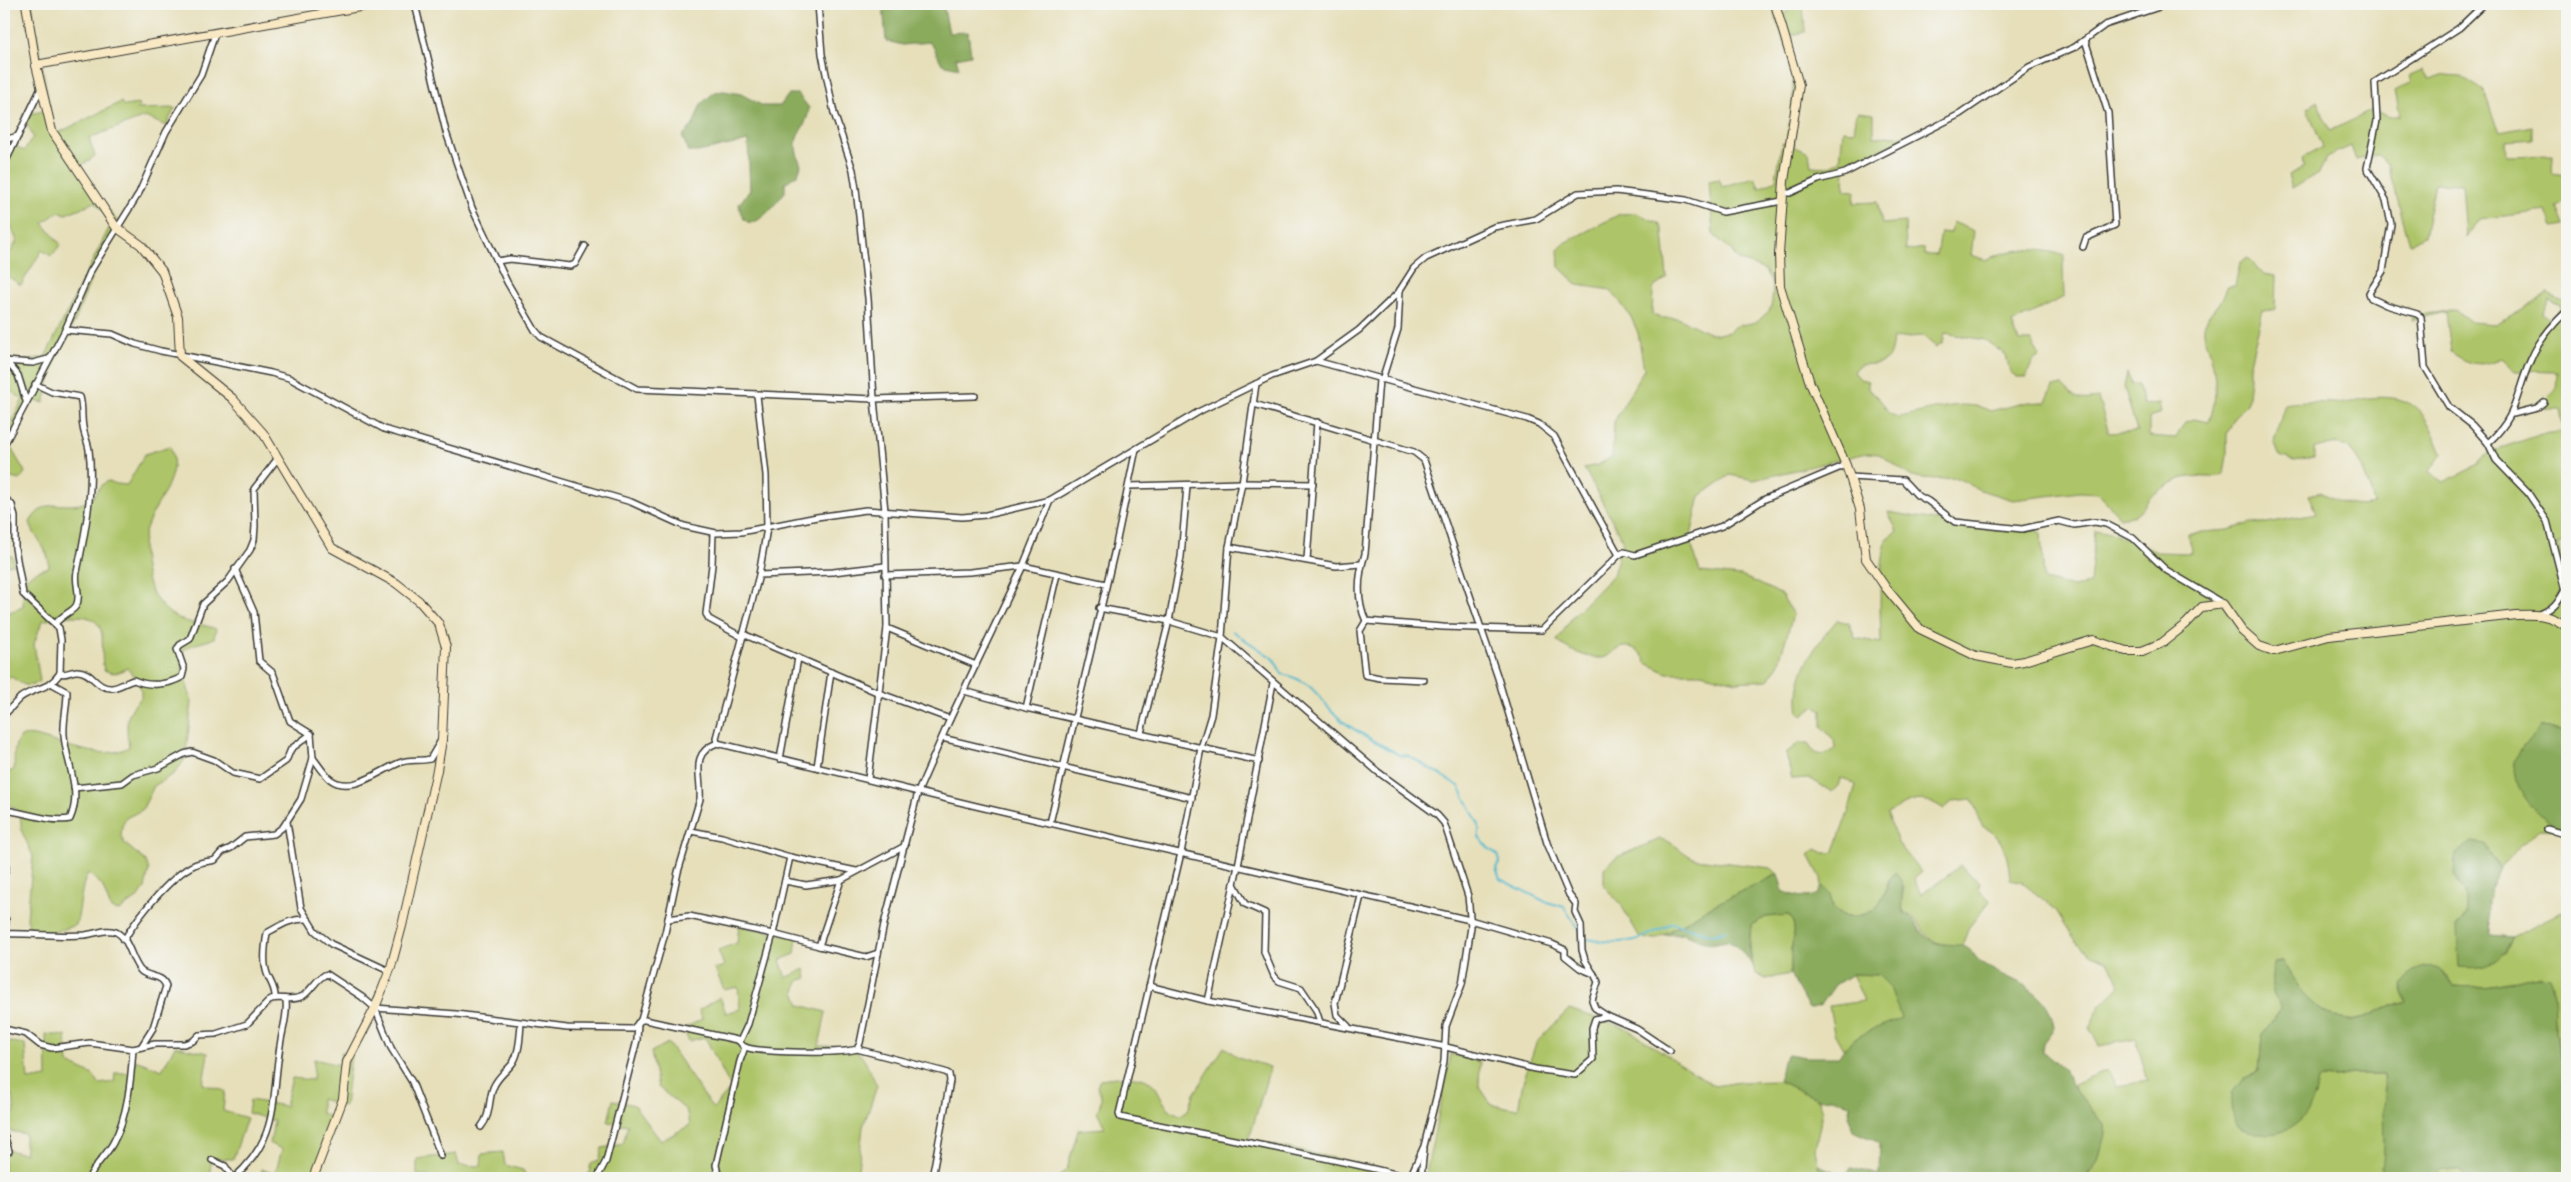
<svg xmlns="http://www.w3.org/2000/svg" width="2571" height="1182" viewBox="0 0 2571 1182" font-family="'Patrick Hand',sans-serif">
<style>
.green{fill:#adc468;stroke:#647042;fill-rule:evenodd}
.forest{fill:#8aaa5c;stroke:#53633c}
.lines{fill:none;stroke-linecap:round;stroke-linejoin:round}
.stream{stroke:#50b8ce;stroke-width:2}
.street-casing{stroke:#3a3934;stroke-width:8}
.secondary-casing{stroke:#3a3934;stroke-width:10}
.street{stroke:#fff;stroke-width:5}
.secondary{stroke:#f8e8c3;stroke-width:8}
</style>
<rect width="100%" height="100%" fill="#f6f6f2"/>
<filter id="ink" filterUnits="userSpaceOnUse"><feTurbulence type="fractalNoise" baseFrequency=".02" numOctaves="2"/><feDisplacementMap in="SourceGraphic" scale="10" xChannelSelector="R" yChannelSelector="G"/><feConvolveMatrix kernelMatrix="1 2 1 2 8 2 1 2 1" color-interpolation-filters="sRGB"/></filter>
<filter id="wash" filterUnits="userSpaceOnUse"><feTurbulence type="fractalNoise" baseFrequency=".0096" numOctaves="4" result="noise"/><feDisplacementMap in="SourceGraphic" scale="20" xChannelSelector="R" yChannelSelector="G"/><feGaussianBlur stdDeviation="1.12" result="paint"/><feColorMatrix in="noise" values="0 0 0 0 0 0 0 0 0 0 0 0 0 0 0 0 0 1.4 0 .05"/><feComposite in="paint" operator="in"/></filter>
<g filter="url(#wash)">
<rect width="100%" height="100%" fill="#e6dfba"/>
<g class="green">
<polygon points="24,4 32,4 52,125 58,133 121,102 124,106 139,104 138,109 175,108 166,126 145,117 89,138 95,156 79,167 120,225 92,276 75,321 56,357 44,403 30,399 8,443 25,472 20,480 6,477 4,482 4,438 23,399 4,387 4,357 20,361 45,357 110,226 104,212 95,202 66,214 58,212 43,223 61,245 51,256 42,250 21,285 4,274 4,264 17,241 8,219 4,217 4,143 8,141 24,151 33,137 23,115 44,111"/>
<path d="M1772 4 1780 13 1784 14 1796 4H1803L1805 32 1786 36 1799 85 1794 147 1809 153 1811 166 1827 167 1840 161 1843 130 1854 131 1857 112 1874 114V137L1909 135 1845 168 1844 190 1855 191 1854 203 1877 202 1882 224 1905 222 1906 251 1924 248V255H1937L1941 232 1951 233 1953 222 1974 231 1971 255 1986 260C2011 247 2040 247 2065 256L2063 265 2064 297 2012 323 2019 341H2031L2040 356 2033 361 2026 377H2017L2010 372 2006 355 1985 340 1945 333 1943 342 1936 347 1923 336 1893 338C1890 365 1885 363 1860 365L1854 372 1860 379 1868 381V389C1872 393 1878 397 1881 401 1889 411 1885 414 1900 417 1926 412 1965 397 1990 411L2028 402 2045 403 2053 387 2062 385C2076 400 2078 401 2098 398L2109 433 2137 431 2124 387 2127 373 2132 384H2138L2143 405 2159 403 2161 413 2149 417V436L2176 438 2185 422 2193 419 2209 422C2217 400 2217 376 2210 353 2208 344 2203 338 2204 327 2206 313 2223 304 2227 287L2235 286 2240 262 2248 258 2263 274 2276 276 2275 311 2263 310 2250 363V378L2247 404 2235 416 2227 434V455L2224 474C2208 480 2203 475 2189 477 2179 478 2165 487 2157 492 2140 503 2147 518 2120 517L2098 493 2080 492 2013 500 1980 490 1957 478 1935 479 1912 477 1879 454 1867 453 1754 480 1730 475 1700 496 1690 540 1700 572 1741 576 1758 583 1782 595 1793 615 1778 665 1768 680 1736 682 1701 673H1667L1646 663C1643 652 1632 644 1620 648 1612 651 1608 659 1599 658 1586 658 1566 649 1557 641L1573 616 1613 575 1623 541 1584 468 1598 465 1612 457 1614 422 1644 369 1638 333 1631 317 1611 290 1578 285 1559 267 1558 249 1564 243 1620 214 1636 213 1659 223 1663 231 1667 278 1653 288 1652 315 1661 318H1678L1709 333 1717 334 1729 332 1735 326 1757 322 1769 311 1772 303 1773 285 1765 270 1737 259 1732 251 1713 234 1709 181 1719 179 1722 187 1755 177 1759 188 1776 180 1782 143 1786 144C1788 126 1793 108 1793 90 1794 61 1779 32 1772 4Z"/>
<polygon points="2422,70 2430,80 2446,75 2461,76 2484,91 2500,132 2532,126 2532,139 2506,141 2507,156 2553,155 2552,173 2567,175 2567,202 2557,206 2564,226 2553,228 2547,211 2479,219 2466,237 2462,184 2435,183 2424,236 2410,244 2387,164 2378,154 2356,160 2351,146 2327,157 2319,173 2292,189 2288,175 2304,167 2302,158 2323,147 2307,108 2317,101 2330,131 2373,110 2389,117 2400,115 2395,91 2412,82 2410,75"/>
<path d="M2548 294 2567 303V541L2558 544 2567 580V730L2540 728 2543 818 2563 830 2539 829 2499 868 2495 859 2454 876 2464 893 2467 914 2504 954 2511 937 2561 912H2567V1068C2551 1053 2556 1007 2553 985L2541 975C2513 981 2483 989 2454 986L2444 972 2401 987 2407 1003C2400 1006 2395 1005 2388 1007 2378 1010 2366 1018 2355 1020 2324 1024 2294 985 2283 961L2275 962 2282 1009 2262 1036 2259 1071 2243 1079 2315 1097 2317 1080 2352 1074H2384L2385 1144 2384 1163 2379 1178H2085L2094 1169 2104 1125 2077 1092 2074 1084 2107 1070 2117 1086 2148 1081 2136 1039 2099 1046 2089 1027 2101 1005 2120 986 2109 962 2091 955 2076 941 2055 909 2020 881 2010 879C2008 856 2004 836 1982 826L1972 799 1953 801 1944 809C1921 793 1909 802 1887 813L1898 843 1921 872 1914 878 1921 895 1960 866 1980 883 1978 889 1990 901 1969 927 1962 946C1915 945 1932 926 1904 912L1901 904 1904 886 1889 880C1886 887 1884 899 1879 905 1868 919 1828 924 1831 894L1822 886 1821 878 1809 855 1816 849 1824 853H1833L1849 810 1856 785 1848 780 1840 778 1838 787 1832 792 1809 778 1792 779 1786 753 1799 743H1808C1814 756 1824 758 1835 749L1834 740 1822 727V710L1815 706 1802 716 1799 713C1793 674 1813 649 1837 620L1849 623 1855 638 1881 643C1880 608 1878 572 1887 538L1897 531 1888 512 1988 529 2035 530 2041 533 2044 580 2073 587 2090 584 2095 530 2116 534 2157 552 2191 553 2189 533 2228 530 2251 523 2261 524 2316 514 2308 495 2321 492C2338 502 2354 509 2374 504 2369 486 2360 448 2338 444 2331 443 2321 447 2314 448V458L2294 461 2280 456 2274 441 2285 404C2305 400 2325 404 2346 403 2354 402 2361 398 2369 398 2417 393 2427 415 2442 454L2429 472 2444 482 2476 466 2489 452 2536 436 2564 432 2560 409H2546L2544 402 2556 390 2557 372 2516 371 2502 358C2481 367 2471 366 2451 352L2446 312 2412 320V316L2455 310 2471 322 2496 324ZM2549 299 2561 306 2551 322 2542 314Z"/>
<path d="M170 446C184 476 152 505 145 532 141 549 144 566 148 582 152 595 163 611 176 617 189 624 203 624 216 629L214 638C203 644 192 642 183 651L182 669 192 702 185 759 175 773 154 786 142 810 126 818 122 826 121 836 125 844 146 861 149 870 145 888 140 896 119 911 111 909 102 885 88 873C80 888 81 908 76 925L51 933H34L29 927 27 918 33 856 22 832 20 815 15 808 4 802V773L14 770C15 761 12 743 21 737 36 727 94 767 129 747 126 727 124 713 141 698 142 683 136 678 127 668 118 674 113 674 104 670 101 658 103 647 102 635 98 606 61 618 42 621L34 644 40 681C28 690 22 684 10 676L4 685V614L23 607C24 578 21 576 49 567 50 548 33 539 30 522 47 494 63 511 87 502 97 498 96 486 108 481L117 484 127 485 145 454Z"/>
<polygon points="4,552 13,557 13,564 4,566"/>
<path d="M1660 839C1676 842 1682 854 1696 859L1771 868 1778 874 1712 906 1656 939H1647L1639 936 1621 905 1604 886V868L1617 857Z"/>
<path d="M1789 915 1794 922 1790 974 1766 979 1755 973C1750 957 1749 942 1751 925L1766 917Z"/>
<path d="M739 926 797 937 795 954 780 960 786 978 805 969 807 978 798 981 795 992 800 1005 826 1012 819 1046C861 1046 860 1049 877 1086L863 1127 857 1178H588L591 1163 599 1160 602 1148 623 1144 628 1125 608 1122 613 1100 634 1105 661 1141 690 1125 686 1110 658 1087 651 1052 668 1043 713 1109 731 1088 705 1037 689 1041 683 1029 702 1019 699 1010 720 997 726 1013 740 1009 738 987 724 990 715 969 724 966 718 950 737 943Z"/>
<polygon points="1852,974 1878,975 1890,987 1902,1018 1863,1035 1843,1049 1834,1033 1829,1006 1864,1001"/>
<path d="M1569 1009 1626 1028 1714 1086 1740 1082 1779 1081 1818 1099 1823 1111 1815 1149 1821 1178H1255L1245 1174 1241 1178H1116L1114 1174 1097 1173 1090 1178H1057L1067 1169 1078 1130 1105 1128 1097 1111C1103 1101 1102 1096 1097 1087L1100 1079C1118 1077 1148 1071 1158 1091 1164 1103 1167 1111 1181 1115L1188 1110 1194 1094 1224 1047 1238 1057 1270 1067 1249 1140 1425 1178 1451 1054 1480 1062 1479 1086 1492 1105 1518 1109 1523 1082 1536 1043Z"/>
<polygon points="46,1034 66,1036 68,1063 93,1075 99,1084 114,1082 115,1073 133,1073 135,1060 162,1070 175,1046 208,1053 203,1084 225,1091 223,1111 247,1118 233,1159 212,1158 209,1178 4,1178 4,1149 25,1154 25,1134 10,1131 4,1115 15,1113 13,1095 4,1094 4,1041 25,1044 28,1080 47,1077"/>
<polygon points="341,1052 351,1054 345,1106 321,1099 321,1113 333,1118 318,1178 261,1178 262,1169 275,1174 282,1149 270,1144 274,1121 248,1113 250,1100 285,1106 292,1078 313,1080 314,1059 339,1065"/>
<polygon points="503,1152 505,1165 523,1170 527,1178 427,1178 427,1176 417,1175 417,1159 456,1154 459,1165 481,1166 482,1154"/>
<polygon points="2442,1169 2460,1171 2464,1178 2431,1178"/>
</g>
<g class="forest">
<polygon points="883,4 943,4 949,33 968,32 971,55 956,58 959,68 942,64 934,48 929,42 903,45 886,41"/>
<path d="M724 91 741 94 763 106H780L789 94H798L809 108C806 136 787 131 801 165L798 174 785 183V192C774 205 745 246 739 204L750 190 748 141 698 152H689L682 136 693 125 701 104 715 92Z"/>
<path d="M2540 728 2567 730V831C2545 828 2508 786 2515 762 2519 749 2530 738 2540 728Z"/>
<path d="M2472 842 2485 844 2499 868C2488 894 2486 907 2492 935L2511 937C2501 963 2487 970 2459 967L2457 927 2467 914 2464 893 2454 876 2455 854Z"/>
<path d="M1895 872C1908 884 1899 896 1903 912 1916 918 1919 932 1929 939 1940 947 1952 943 1963 946 1973 949 1975 959 1983 964 2011 982 2050 987 2054 1028L2043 1043 2042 1051 2063 1069 2077 1092 2104 1125 2105 1134 2098 1161 2085 1178H1821L1818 1165 1846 1176 1851 1168 1879 1175 1880 1143 1853 1131 1849 1117 1850 1105 1832 1098 1818 1099 1779 1081 1783 1061 1788 1054 1805 1057H1839C1849 1035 1881 1027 1901 1018L1890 987 1878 975 1852 974 1835 985 1821 1005 1809 1009 1790 974 1794 922 1789 915 1766 917 1751 925 1749 945 1752 964 1736 945 1727 941 1710 944 1683 934 1664 935 1712 906 1778 874 1783 891C1794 896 1806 900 1818 894L1822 886 1831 894C1828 925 1870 919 1879 904 1886 894 1887 882 1895 872Z"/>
<path d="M2283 961C2294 985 2323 1023 2355 1020 2366 1019 2378 1010 2388 1007 2395 1005 2400 1006 2407 1003L2401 986C2406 975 2424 962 2438 968 2445 972 2448 981 2454 986 2472 988 2493 985 2510 982 2523 979 2536 974 2549 977 2562 1003 2546 1049 2567 1068V1178H2464L2460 1171 2442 1169 2431 1178H2379C2387 1154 2383 1133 2383 1109 2383 1097 2387 1086 2384 1074H2352L2318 1080C2313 1113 2297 1135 2260 1133 2253 1133 2244 1133 2238 1127 2232 1119 2232 1103 2232 1093L2243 1079 2259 1071 2262 1036 2281 1009C2280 1002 2277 1000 2274 995 2270 985 2272 970 2275 962Z"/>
</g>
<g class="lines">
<g class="stream">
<path d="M1232 631 1274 659 1282 674C1316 682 1316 697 1339 718 1354 732 1382 744 1399 755L1409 756 1459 786 1479 825V837L1489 849 1498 855 1500 861 1496 869 1500 879 1544 901 1564 907 1580 931"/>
<path d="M1583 935 1586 939C1627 946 1636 942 1672 923L1714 935 1725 930"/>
</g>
</g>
</g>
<g filter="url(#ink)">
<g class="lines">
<defs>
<g id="street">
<polyline points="415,4 446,132 472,208 507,282 535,330 541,337 637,389 874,399 975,396"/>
<polyline points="818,4 822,54 834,113 853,170 856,189 868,298 874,399 885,511 887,628 868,779"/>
<polyline points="2484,4 2459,28 2375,82 2377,121 2367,168 2386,200 2391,224 2383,271 2369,293 2371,298 2386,305 2417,314 2421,317 2425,367 2449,407 2472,425 2488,443 2496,460 2528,493 2547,521 2567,598"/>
<polyline points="4,140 18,136"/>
<polyline points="4,165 41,88"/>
<polyline points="1783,193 1790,193 1818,180 1845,173 1864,163 1960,114 2029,67 2075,47 2105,25 2168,4"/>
<polyline points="2083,247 2086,238 2115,225 2108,113 2085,40"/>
<polyline points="497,261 510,259 570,266 575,264 585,246"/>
<polyline points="65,330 112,334 135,344 161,351 271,373 289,378 384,429 631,502 684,526 716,533 741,532 817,517 866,510 962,517 986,515 1050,500 1200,411 1272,376 1316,361 1527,419 1539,424 1554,436 1619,555"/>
<polyline points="4,361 33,363 48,359"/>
<polyline points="1316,361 1359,330 1398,293 1414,268 1426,258 1494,227 1536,219 1578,193 1616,191 1686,200 1723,212 1782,201"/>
<polyline points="7,362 18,375 26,401"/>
<path d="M1379 380 1365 554C1358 576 1356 599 1366 621L1443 627 1542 630 1619 555 1624 552 1635 555 1722 526 1765 499 1846 465"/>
<polyline points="1382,380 1398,329 1400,290"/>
<path d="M35 384 52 392 80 397C83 407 81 417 83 427 84 435 88 442 89 450 94 489 85 534 77 572 74 583 82 596 76 606 72 612 62 615 56 623"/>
<polyline points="1254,404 1414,452 1424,460 1498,678 1547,843 1569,895 1576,904 1575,912 1581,925 1582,950 1585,960 1593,973"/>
<polyline points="2513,414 2537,408 2544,402"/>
<path d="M2488 443C2519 415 2515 394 2531 359 2539 340 2552 325 2567 311"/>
<polyline points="4,445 65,330 90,272 139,193 166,132 201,75 215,34"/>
<polyline points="1850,477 1903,480 1917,495 1928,501 1955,522 2022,529 2059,521 2074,525 2095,522 2106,524 2133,538 2166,570 2222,603"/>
<polyline points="1129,486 1242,483 1313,484"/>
<path d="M4 497 12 505 15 517V548L23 594 59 628 61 640 60 673C67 676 71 670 78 671 93 672 96 689 112 688 120 687 126 682 134 680 149 687 168 685 182 677L184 669 177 649 180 645 190 639 203 604 228 581 250 550 254 540 255 526 254 489 278 458"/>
<polyline points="713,533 712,565 706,614 709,619 742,637"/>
<polyline points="1229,547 1336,566 1361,564"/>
<polyline points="1307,560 1317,422"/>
<polyline points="759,575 833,572 885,566"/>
<polyline points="885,575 970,572 1023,566 1106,584"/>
<path d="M1099 608 1169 621 1222 637 1378 772 1437 815 1444 823 1468 896 1471 927 1462 984 1446 1026 1444 1061 1438 1090 1424 1146 1411 1175 1404 1176C1310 1153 1215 1137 1120 1117L1119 1114 1181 853 1201 748 1211 715 1222 637 1229 547 1242 483 1256 384"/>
<path d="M2540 614C2554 608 2558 602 2565 589"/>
<polyline points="1366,621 1360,631 1365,675 1380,678 1424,680"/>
<polyline points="887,628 976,665"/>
<polyline points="743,634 879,693 950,719"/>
<polyline points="964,691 1026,708 1259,761"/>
<polyline points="1026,708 1057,574"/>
<path d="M4 715C9 710 15 703 20 698 34 687 48 691 60 673"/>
<polyline points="1141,733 1169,621 1181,557 1187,486"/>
<polyline points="942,738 1192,798"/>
<polyline points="717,743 716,738 759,575 767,528 766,475 757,395"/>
<path d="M313 758C318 764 323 773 330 779 351 795 379 771 399 763 410 758 419 762 430 759L440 742"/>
<polyline points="780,759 798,658"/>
<polyline points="817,767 831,672"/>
<polyline points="74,788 122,783 133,775 158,768 184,754 192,752 214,760 233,773 260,779 286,761 291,749 311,734"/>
<path d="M4 810C25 812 50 823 70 819 83 791 66 764 64 735 63 721 67 707 67 692L51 683"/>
<polyline points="287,822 301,908 315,931 331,944 389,971"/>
<polyline points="1050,823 1115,549 1136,449"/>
<polyline points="2547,829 2567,835"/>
<polyline points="691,831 722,837 790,857 773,934 819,946"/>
<polyline points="790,857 856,871"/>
<polyline points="4,860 6,868 4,875"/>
<polyline points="785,881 806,885 841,880"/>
<polyline points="1234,884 1245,904 1265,913 1264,952 1274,976 1279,981 1301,988 1316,1010 1320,1022"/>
<polyline points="4,916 6,920 4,934"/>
<polyline points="668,919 689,916 773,934 748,1024 740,1041"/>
<path d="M4 934C31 933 58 937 85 935 95 934 107 928 116 932 130 939 131 961 141 971 149 978 162 974 166 986L153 1028 141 1047"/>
<path d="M124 940C136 919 175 869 200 863 205 861 210 862 215 860L222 852 231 848 245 837 274 834 283 827 301 799 313 758 311 734 290 721 273 673 259 661 254 612 235 569"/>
<polyline points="878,953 866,957 819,946 841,880 905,846"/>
<polyline points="1149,986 1208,1001 1446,1047 1535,1069 1575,1075 1593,1059 1592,1028 1595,1019 1607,1016"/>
<path d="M275 998C276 987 268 980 266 970 263 959 265 945 267 933 281 925 291 918 308 919"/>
<polyline points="1208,1001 1238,866 1273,683"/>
<path d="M375 1008 456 1014 567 1028 633 1029 641 1020H645L737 1040C742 1042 740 1045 745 1047 760 1053 841 1054 857 1049L945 1072 949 1074 950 1081 932 1178"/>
<path d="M641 1020 665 933 678 872 700 799C702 775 689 754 717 743L976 806 1470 920 1552 944 1565 950V956L1580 968 1594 974 1598 982 1592 1000 1595 1008 1607 1016 1637 1029 1670 1051"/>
<polyline points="1348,1026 1337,1015 1335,1003 1361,896"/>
<path d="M4 1029 26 1034 40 1045 52 1048 90 1043 133 1049 155 1044H184L193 1041 199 1035 216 1034 247 1024 271 999C282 996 292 1002 303 996 312 990 317 977 327 974L362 997 375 1008 391 1048 412 1082 441 1156"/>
<polyline points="857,1049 860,1043 884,924 918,792 950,719 1023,566 1050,500"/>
<path d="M481 1127C491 1115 488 1102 493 1088 498 1075 510 1069 514 1061 520 1050 520 1035 521 1023"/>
<polyline points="4,1135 9,1151"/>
<polyline points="212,1160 225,1166 233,1178"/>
<polyline points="1421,1177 1424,1149"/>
<path d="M89 1178C94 1165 106 1156 113 1143 128 1116 131 1079 133 1049"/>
<path d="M234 1178C280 1137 271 1101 280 1046 282 1030 288 1016 286 1001"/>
<polyline points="597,1178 606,1161 637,1040 638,1023"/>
<polyline points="719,1178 716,1165 740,1061 745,1047"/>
</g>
<g id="secondary">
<polyline points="26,4 36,65 52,131 116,227 141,245 162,271 178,317 180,356 232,398 263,433 332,548 396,583 419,601 439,624 446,647 442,740 437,770 402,926 391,967 375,1008 347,1062 343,1099 313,1178"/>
<path d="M1775 4 1799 85 1784 181 1779 254 1780 286 1810 383 1846 465 1860 509 1866 559 1886 588 1920 629 1976 656 2012 663 2024 661 2093 640 2126 651H2142L2162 643 2186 624 2202 607 2223 604 2242 631 2259 646 2274 651 2329 636 2516 615C2536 614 2551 614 2567 627"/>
<polyline points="36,65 376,4"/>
</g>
</defs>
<use href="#street" class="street-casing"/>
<use href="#secondary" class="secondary-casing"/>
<use href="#street" class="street"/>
<use href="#secondary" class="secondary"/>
</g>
</g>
<rect width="2571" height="1182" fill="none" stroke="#f6f6f2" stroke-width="20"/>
</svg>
